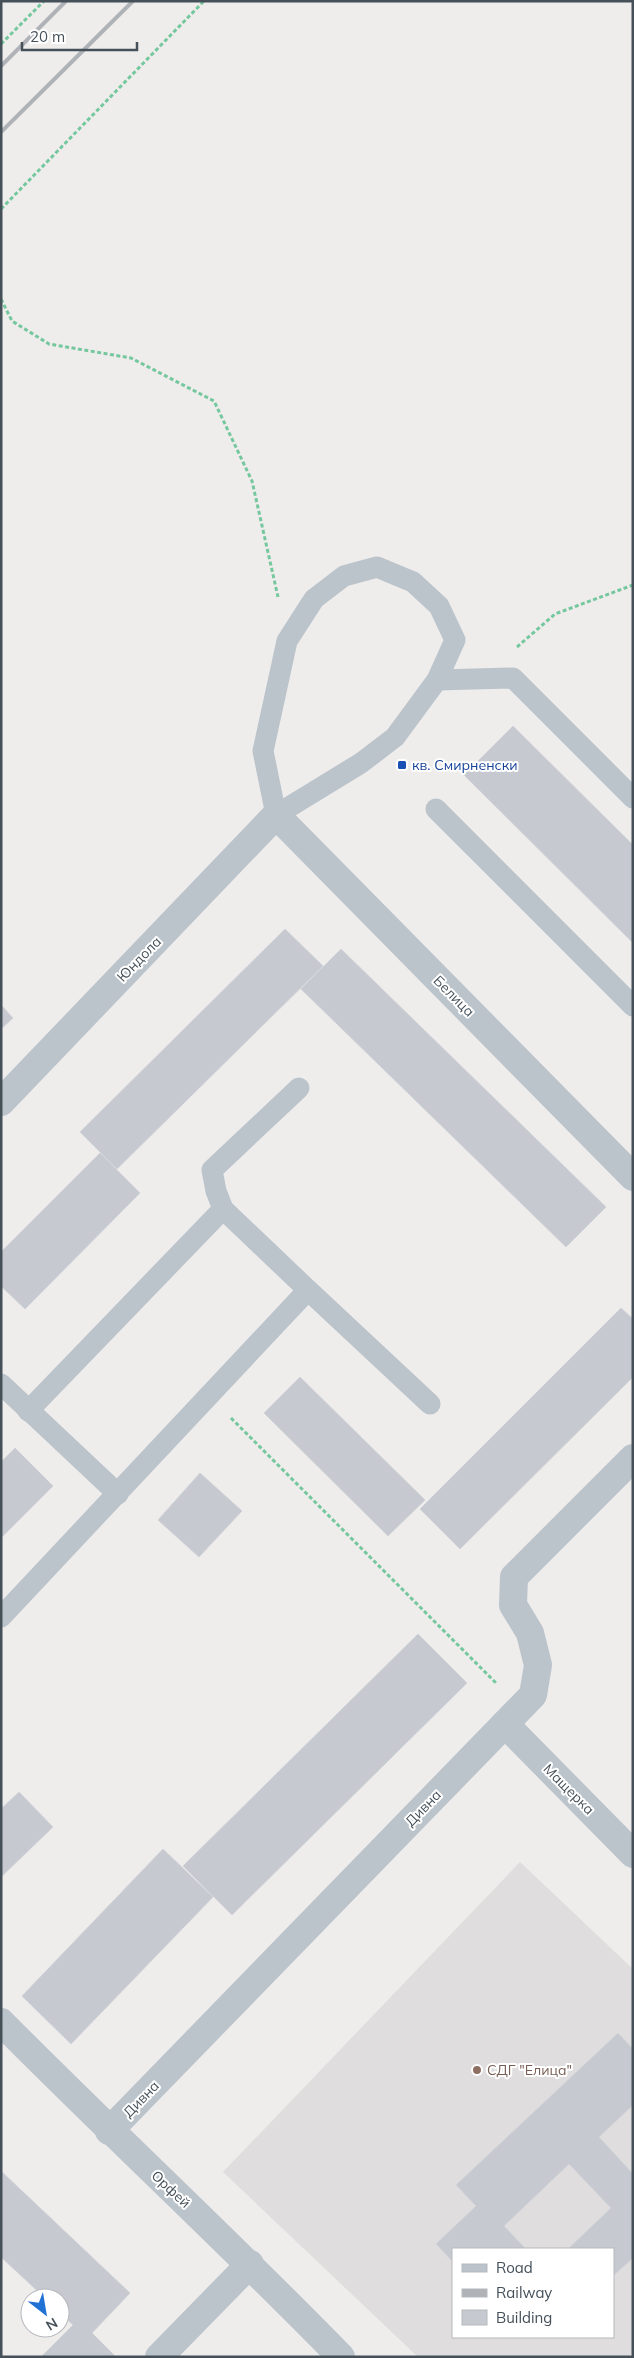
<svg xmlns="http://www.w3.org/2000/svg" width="634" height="2358" viewBox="0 0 634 2358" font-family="Mulish,sans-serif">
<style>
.education{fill:#e0ddde;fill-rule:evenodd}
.building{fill:#c6c9cf;stroke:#d0d3d8}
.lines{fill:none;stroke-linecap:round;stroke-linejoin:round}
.path{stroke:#75c89e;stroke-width:3;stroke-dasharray:4 2.5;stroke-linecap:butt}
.service{stroke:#bbc4cb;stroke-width:21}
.minor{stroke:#bbc4cb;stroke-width:28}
.rail{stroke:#afb2b6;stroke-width:4}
.transit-dot{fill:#1a4fb4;stroke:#fff;stroke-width:2}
.education-dot{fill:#8d6e63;stroke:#fff;stroke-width:2}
.labels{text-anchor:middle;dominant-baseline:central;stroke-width:4;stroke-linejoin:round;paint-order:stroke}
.transit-label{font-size:14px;fill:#164399;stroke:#fff;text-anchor:start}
.street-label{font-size:14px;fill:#455059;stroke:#fff}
.education-label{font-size:14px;fill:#785e54;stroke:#fff;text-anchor:start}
</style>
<rect width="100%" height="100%" fill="#efecec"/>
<path class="education" d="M520 1862 633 1969V2352L628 2357H418L223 2172ZM453 2249H613V2337H453Z"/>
<g class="building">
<polygon points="513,726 633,845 633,943 464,775"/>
<polygon points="285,929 323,966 117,1169 80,1132"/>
<polygon points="341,949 606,1207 566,1247 301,989"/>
<polygon points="1,1005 13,1018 1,1029"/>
<polygon points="100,1153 140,1193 25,1309 1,1286 1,1252"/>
<polygon points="621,1308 633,1319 633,1377 460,1549 420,1509"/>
<polygon points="300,1377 425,1500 388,1536 264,1413"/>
<polygon points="15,1448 53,1486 1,1538 1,1462"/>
<polygon points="200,1473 242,1511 199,1557 158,1520"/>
<polygon points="418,1634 467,1683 232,1915 183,1866"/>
<polygon points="19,1792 53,1827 1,1877 1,1809"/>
<polygon points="163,1849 213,1897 71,2044 22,1996"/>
<polygon points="618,2033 633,2049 633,2105 599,2137 633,2174 633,2258 613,2276 613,2249 568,2249 611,2208 569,2164 504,2226 526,2249 453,2249 453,2262 436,2244 476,2206 456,2185"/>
<polygon points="1,2171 130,2293 92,2333 116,2357 41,2357 73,2325 60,2313 60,2298 45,2298 1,2257"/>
</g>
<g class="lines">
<g class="path">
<polyline points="1,44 44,1"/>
<polyline points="1,209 204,1"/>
<polyline points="1,299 12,321 49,344 131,358 214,401 252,481 278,597"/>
<polyline points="517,647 555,614 633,585"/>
<polyline points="231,1418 497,1684"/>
</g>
<g class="service">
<polygon points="377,567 413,582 439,606 455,640 437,680 395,737 361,763 276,815 263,751 287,641 314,599 344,576"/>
<polyline points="437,680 513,678 633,798"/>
<polyline points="436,809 633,1006"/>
<polyline points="223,1209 308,1290"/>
<polyline points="1,1384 118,1494"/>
<polyline points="28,1411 223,1209 216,1191 212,1170 299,1088"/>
<polyline points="1,1617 308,1290 430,1404"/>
</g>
<g class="minor">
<polyline points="1,1102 276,815 633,1177"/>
<polyline points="505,1724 633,1854"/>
<path d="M1 2022C113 2135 230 2243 341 2357"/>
<polyline points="109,2131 533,1695 538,1665 530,1633 513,1605 514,1577 633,1458"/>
<polyline points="159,2357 250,2264"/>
</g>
<g class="rail">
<polyline points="1,66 66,1"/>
<polyline points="1,132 133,1"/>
</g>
</g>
<rect class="transit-dot" x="397" y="760" width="10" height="10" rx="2.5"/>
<circle class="education-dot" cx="477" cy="2070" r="5"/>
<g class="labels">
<g class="transit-label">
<text x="412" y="765">кв. Смирненски</text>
</g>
<g class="street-label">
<text transform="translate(139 959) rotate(-46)">Юндола</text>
<text transform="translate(454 996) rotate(45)">Белица</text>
<text transform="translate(569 1789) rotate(45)">Мащерка</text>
<text transform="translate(423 1808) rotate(-46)">Дивна</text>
<text transform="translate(141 2099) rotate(-46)">Дивна</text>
<text transform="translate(171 2189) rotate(43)">Орфей</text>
</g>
<g class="education-label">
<text x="487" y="2070">СДГ "Елица"</text>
</g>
</g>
<rect width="634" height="2358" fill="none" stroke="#455059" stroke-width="5"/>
<rect x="452" y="2248" width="162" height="90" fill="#ffffff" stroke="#b5b9bd"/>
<rect x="462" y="2264" width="25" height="8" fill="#bbc4cb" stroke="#b5b9bd"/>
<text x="496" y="2273" font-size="15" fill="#455059">Road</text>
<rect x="462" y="2289" width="25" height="8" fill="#afb2b6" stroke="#b5b9bd"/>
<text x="496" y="2298" font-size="15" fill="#455059">Railway</text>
<rect x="462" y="2310" width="25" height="15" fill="#c6c9cf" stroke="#b5b9bd"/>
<text x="496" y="2323" font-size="15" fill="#455059">Building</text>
<g transform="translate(45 2313) rotate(149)"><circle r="24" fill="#ffffff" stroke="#b5b9bd"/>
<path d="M0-4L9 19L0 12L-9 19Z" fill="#2072d5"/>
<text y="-8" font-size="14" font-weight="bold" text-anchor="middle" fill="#455059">N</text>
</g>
<path d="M22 42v8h115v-8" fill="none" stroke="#455059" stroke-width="2.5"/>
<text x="30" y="42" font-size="15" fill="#455059" stroke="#ffffff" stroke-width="4" paint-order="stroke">20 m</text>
</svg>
